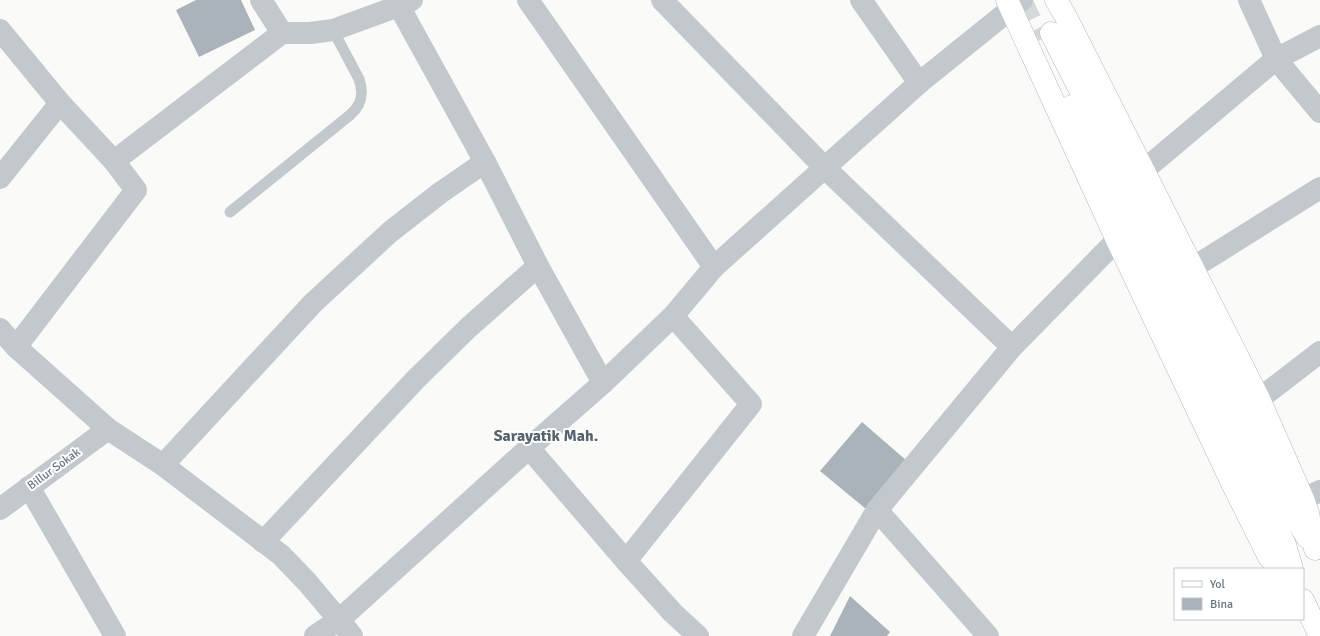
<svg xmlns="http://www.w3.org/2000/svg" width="1320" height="636" viewBox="0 0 1320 636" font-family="Signika,sans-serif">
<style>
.building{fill:#aab3b9}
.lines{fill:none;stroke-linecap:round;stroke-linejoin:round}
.secondary-tunnel{stroke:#d5d9db;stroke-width:22;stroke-dasharray:22 11;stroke-linecap:butt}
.secondary-casing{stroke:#b3babf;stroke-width:23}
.service{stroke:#c3c8cc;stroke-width:11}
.minor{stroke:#c3c8cc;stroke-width:22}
.secondary{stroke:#fff;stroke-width:22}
.labels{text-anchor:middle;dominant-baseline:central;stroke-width:4;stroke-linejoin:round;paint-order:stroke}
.street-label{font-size:12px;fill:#657683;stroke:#fff}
.district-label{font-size:16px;font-weight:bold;fill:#57646e;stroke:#fff}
</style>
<rect width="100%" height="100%" fill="#fafaf8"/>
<g class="building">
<polygon points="196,0 241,0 255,30 199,57 176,10"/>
<polygon points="862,422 907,461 866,509 820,471"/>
<polygon points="850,596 890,632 887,636 830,636"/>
</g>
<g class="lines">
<polyline class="secondary-tunnel" points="1021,0 1040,40"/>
<defs>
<g id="secondary">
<polyline points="1007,0 1117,240 1234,487 1269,557 1281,569"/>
<polyline points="1056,0 1066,17 1259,399 1303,499 1308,513 1315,549"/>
<polyline points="1051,33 1169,264 1287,505 1307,537"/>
<polyline points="1072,106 1285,545 1292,569"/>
<polyline points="1303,600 1320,636"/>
</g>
</defs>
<use href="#secondary" class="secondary-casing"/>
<path class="service" d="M230 212 350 115C362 105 364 94 359 79L333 30"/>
<g class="minor">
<polyline points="528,0 714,267"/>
<polyline points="662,0 825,168 1012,347"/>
<polyline points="861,0 919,83"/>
<polyline points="1249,0 1276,59 1320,112"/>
<polyline points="399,6 485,162 538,266 603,383"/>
<polyline points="0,30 60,103 114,161 136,190 16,347"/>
<polyline points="282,33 310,33 333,30 399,6 412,0"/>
<polyline points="114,161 282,33 261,0"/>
<polyline points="1144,170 1276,59 1320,36"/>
<polyline points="0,178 60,103"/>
<polyline points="1194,267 1320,188"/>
<polyline points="0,329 16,347 108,429 163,465 281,555 307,582 339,620 529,448 626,561 673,613 698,636"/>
<polyline points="1259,399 1320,352"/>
<polyline points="529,448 603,383 673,316 714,267 919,83 1022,0"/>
<polyline points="163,465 313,303 390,232 440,193 485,162"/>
<polyline points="29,487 115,636"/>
<polyline points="1303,499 1320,491"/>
<polyline points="0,509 108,429"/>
<polyline points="877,510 988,636"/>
<polyline points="263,542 416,379 468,328 538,266"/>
<polyline points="626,561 751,404 673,316"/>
<polyline points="315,636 339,620 352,636"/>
<polyline points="803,636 877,510 1012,347 1117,240"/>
</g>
<use href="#secondary" class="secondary"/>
</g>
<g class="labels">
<g class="street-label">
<text transform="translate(54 469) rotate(-36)">Billur Sokak</text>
</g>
<g class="district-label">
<text x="546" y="436">Sarayatik Mah.</text>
</g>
</g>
<rect x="1174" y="568" width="130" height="52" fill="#ffffff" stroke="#c1c8cd"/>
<rect x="1182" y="581" width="20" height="6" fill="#ffffff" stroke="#c1c8cd"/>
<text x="1210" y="588" font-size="12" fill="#657683">Yol</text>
<rect x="1182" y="598" width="20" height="12" fill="#aab3b9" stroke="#c1c8cd"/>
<text x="1210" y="608" font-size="12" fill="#657683">Bina</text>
</svg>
